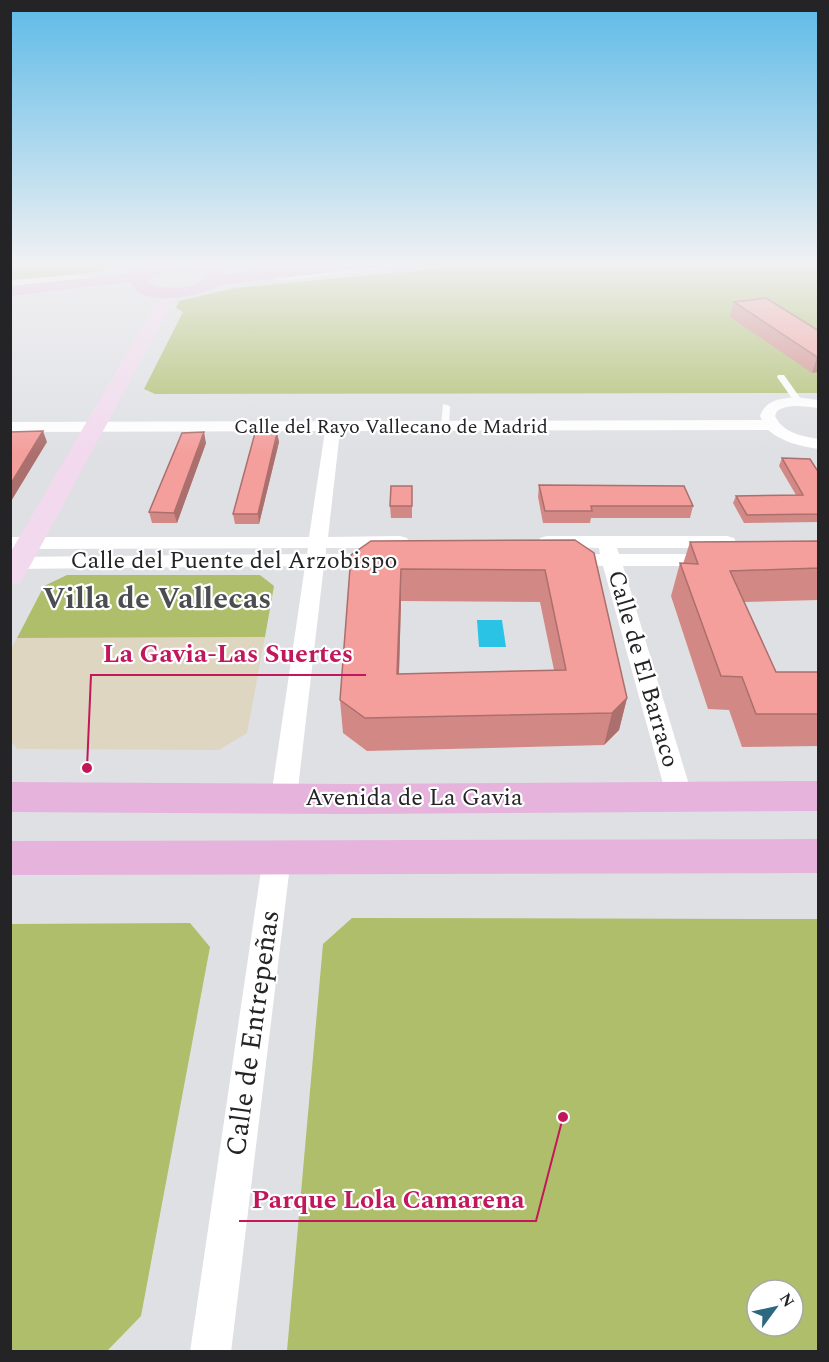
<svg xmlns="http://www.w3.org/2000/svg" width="829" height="1362" viewBox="0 0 829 1362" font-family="Spectral,serif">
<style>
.education{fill:#ded6c1}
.green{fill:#aebe6b;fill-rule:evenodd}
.water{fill:#2ac3e5}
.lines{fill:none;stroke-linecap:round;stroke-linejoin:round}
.lane{fill:#fff;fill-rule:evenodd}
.street{fill:#fff;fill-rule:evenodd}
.secondary{fill:#f2d9ee;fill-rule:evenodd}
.primary{fill:#e5b3dc;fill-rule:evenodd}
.wall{fill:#d28986;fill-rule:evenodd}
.shaded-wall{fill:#ab6f6d}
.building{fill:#f49f9c;stroke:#ab6f6d;stroke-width:1.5;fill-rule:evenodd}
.labels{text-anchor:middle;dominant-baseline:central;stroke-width:4.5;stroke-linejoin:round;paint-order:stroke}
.far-street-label{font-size:20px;fill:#242426;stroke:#fff}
.street-label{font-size:24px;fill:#242426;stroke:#fff}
.near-street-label{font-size:28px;fill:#242426;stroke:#fff}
.district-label{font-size:30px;font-weight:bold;fill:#4c4d50;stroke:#fff}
.leader{fill:none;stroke:#c2185b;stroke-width:2}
.callout-dot{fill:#c2185b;stroke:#fff;stroke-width:2}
.callout-label{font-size:26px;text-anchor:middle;font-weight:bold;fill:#c2185b;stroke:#fff;stroke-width:4.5;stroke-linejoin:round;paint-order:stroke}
</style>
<rect width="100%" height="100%" fill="#dfe0e4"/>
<polygon class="education" points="265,637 247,733 219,750 17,749 11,741 10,651 17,638"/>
<g class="green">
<polygon points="10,263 131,263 97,272 11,281"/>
<polygon points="497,263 818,263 818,393 155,394 144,389 183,312 176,308 179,301 235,288"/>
<polygon points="67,575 260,575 274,586 265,637 17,638 44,586"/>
<path d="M352 918 818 919V1351H287L323 944ZM757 1290H793V1326H757Z"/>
<polygon points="190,923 210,947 141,1316 107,1351 11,1351 11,924"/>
</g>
<polygon class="water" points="477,620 502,620 506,647 479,647"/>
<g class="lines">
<g class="lane">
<polygon points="419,263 438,263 281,281 258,274 261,272 281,277"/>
<polygon points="778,375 784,375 803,402 802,404 796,404 777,377"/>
<polygon points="443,404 450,406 449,426 445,428 441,426"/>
</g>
<g class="street">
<polygon points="74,275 88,276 99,283 93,286 82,281 74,281 10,287 10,280"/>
<path d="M795 397 818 400V408C804 407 790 403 777 411L775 416C783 433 802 436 818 439V449C800 446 782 442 768 430L340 431 328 537 400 536 407 538 409 542 407 546 400 548H326V554L381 553 388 555 391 559 388 563 381 565H324L297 797 293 804 284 807 275 804 271 797 305 566 10 569V557L307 554 308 548 10 549V537H309L325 431 10 432V422L762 420 760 416C766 400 779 399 795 397Z"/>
<polygon points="547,536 727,536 734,538 736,542 734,546 727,548 617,548 619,554 714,554 721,556 724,560 721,564 714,566 623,566 693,798 689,805 680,808 671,805 667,798 603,566 557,564 554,560 557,556 600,554 599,548 540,546 538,542 540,538"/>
<polygon points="277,845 287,849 291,857 231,1352 190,1352 263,857 267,849"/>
</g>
<polygon class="secondary" points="166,287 172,288 175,298 24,577 20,583 10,585 10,553 159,298 158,292"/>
<g class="primary">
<path d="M166 263H211L226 274 325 263H376L368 268 220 285C202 296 140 310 131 282L10 296V286L118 275ZM177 270 204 272 209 276C193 289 167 292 148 282L154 276Z"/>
<polygon points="818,781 818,811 351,814 10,812 10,782 351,784"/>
<polygon points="818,839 818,873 10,875 10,841"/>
</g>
</g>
<g class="wall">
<polygon points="734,302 819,331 819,372 812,373 730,317"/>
<polygon points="277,433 279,442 259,524 235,524 233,514"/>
<polygon points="206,443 177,523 152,523 149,512 162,483"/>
<polygon points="782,458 819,473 819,522 744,523 733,503 736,496 796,495 779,466"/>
<polygon points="539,485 693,506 690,518 591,518 590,523 543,523 538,497"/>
<polygon points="412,486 412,518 391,518 390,506"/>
<path d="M575 540 627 698 619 730 604 745 367 751 343 733 340 700 351 555ZM401 601 540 602 554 670 399 674Z"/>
<polygon points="819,541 819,600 744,602 776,672 819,672 819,746 742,747 729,710 708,709 671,596 680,563 683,564 690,542"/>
</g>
<g class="shaded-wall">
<polygon points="817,357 819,357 819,372 812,373"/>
<polygon points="43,431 47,442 10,503 10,485"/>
<polygon points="204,432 206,443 177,523 174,513"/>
<polygon points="277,433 279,442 259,524 258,514"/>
<polygon points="401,569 401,601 398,706 397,674"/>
<polygon points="627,698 619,730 604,745 612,713"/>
</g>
<g class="building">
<polygon points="766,298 819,331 819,357 817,357 734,302"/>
<polygon points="43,431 10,485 10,432"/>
<polygon points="204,432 174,513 149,512 182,433"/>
<polygon points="255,433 277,433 258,514 233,514"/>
<polygon points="782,458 810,459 819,473 819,514 747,515 736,496 803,495"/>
<polygon points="539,485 684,486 693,506 591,506 592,511 545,511"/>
<polygon points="391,486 412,486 412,506 390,506"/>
<path d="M575 540 594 553 627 698 612 713 365 718 340 700 351 555 371 541ZM401 569 545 570 566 670 397 674Z"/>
<polygon points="819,541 819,568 730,571 776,672 819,672 819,714 756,714 742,677 721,676 680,563 698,564 690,542"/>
</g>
<linearGradient id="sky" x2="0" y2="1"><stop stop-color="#5cbae7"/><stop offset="0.58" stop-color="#f1f1f3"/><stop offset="1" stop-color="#f1f1f3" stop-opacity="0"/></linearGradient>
<rect width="829" height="454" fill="url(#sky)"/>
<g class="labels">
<g class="far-street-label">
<text x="391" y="427">Calle del Rayo Vallecano de Madrid</text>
</g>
<g class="street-label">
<text x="234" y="561">Calle del Puente del Arzobispo</text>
<text transform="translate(643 669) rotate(74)">Calle de El Barraco</text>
<text x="414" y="798">Avenida de La Gavia</text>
</g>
<g class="near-street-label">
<text transform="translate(253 1033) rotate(-82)">Calle de Entrepeñas</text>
</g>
<g class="district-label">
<text x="157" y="599">Villa de Vallecas</text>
</g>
</g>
<path class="leader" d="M87 768L91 675H366M563 1117L536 1221H239"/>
<g class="callout-dot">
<circle cx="87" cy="768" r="6"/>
<circle cx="563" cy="1117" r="6"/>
</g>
<g class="callout-label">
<text x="228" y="662">La Gavia-Las Suertes</text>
<text x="388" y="1208">Parque Lola Camarena</text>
</g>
<rect width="829" height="1362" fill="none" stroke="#242426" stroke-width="24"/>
<g transform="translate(775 1308) rotate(57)"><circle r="28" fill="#ffffff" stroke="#a7a7a8" stroke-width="1.5"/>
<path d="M0-4.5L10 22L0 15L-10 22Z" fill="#2c6880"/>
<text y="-9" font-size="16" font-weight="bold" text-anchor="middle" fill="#242426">N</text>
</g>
</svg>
